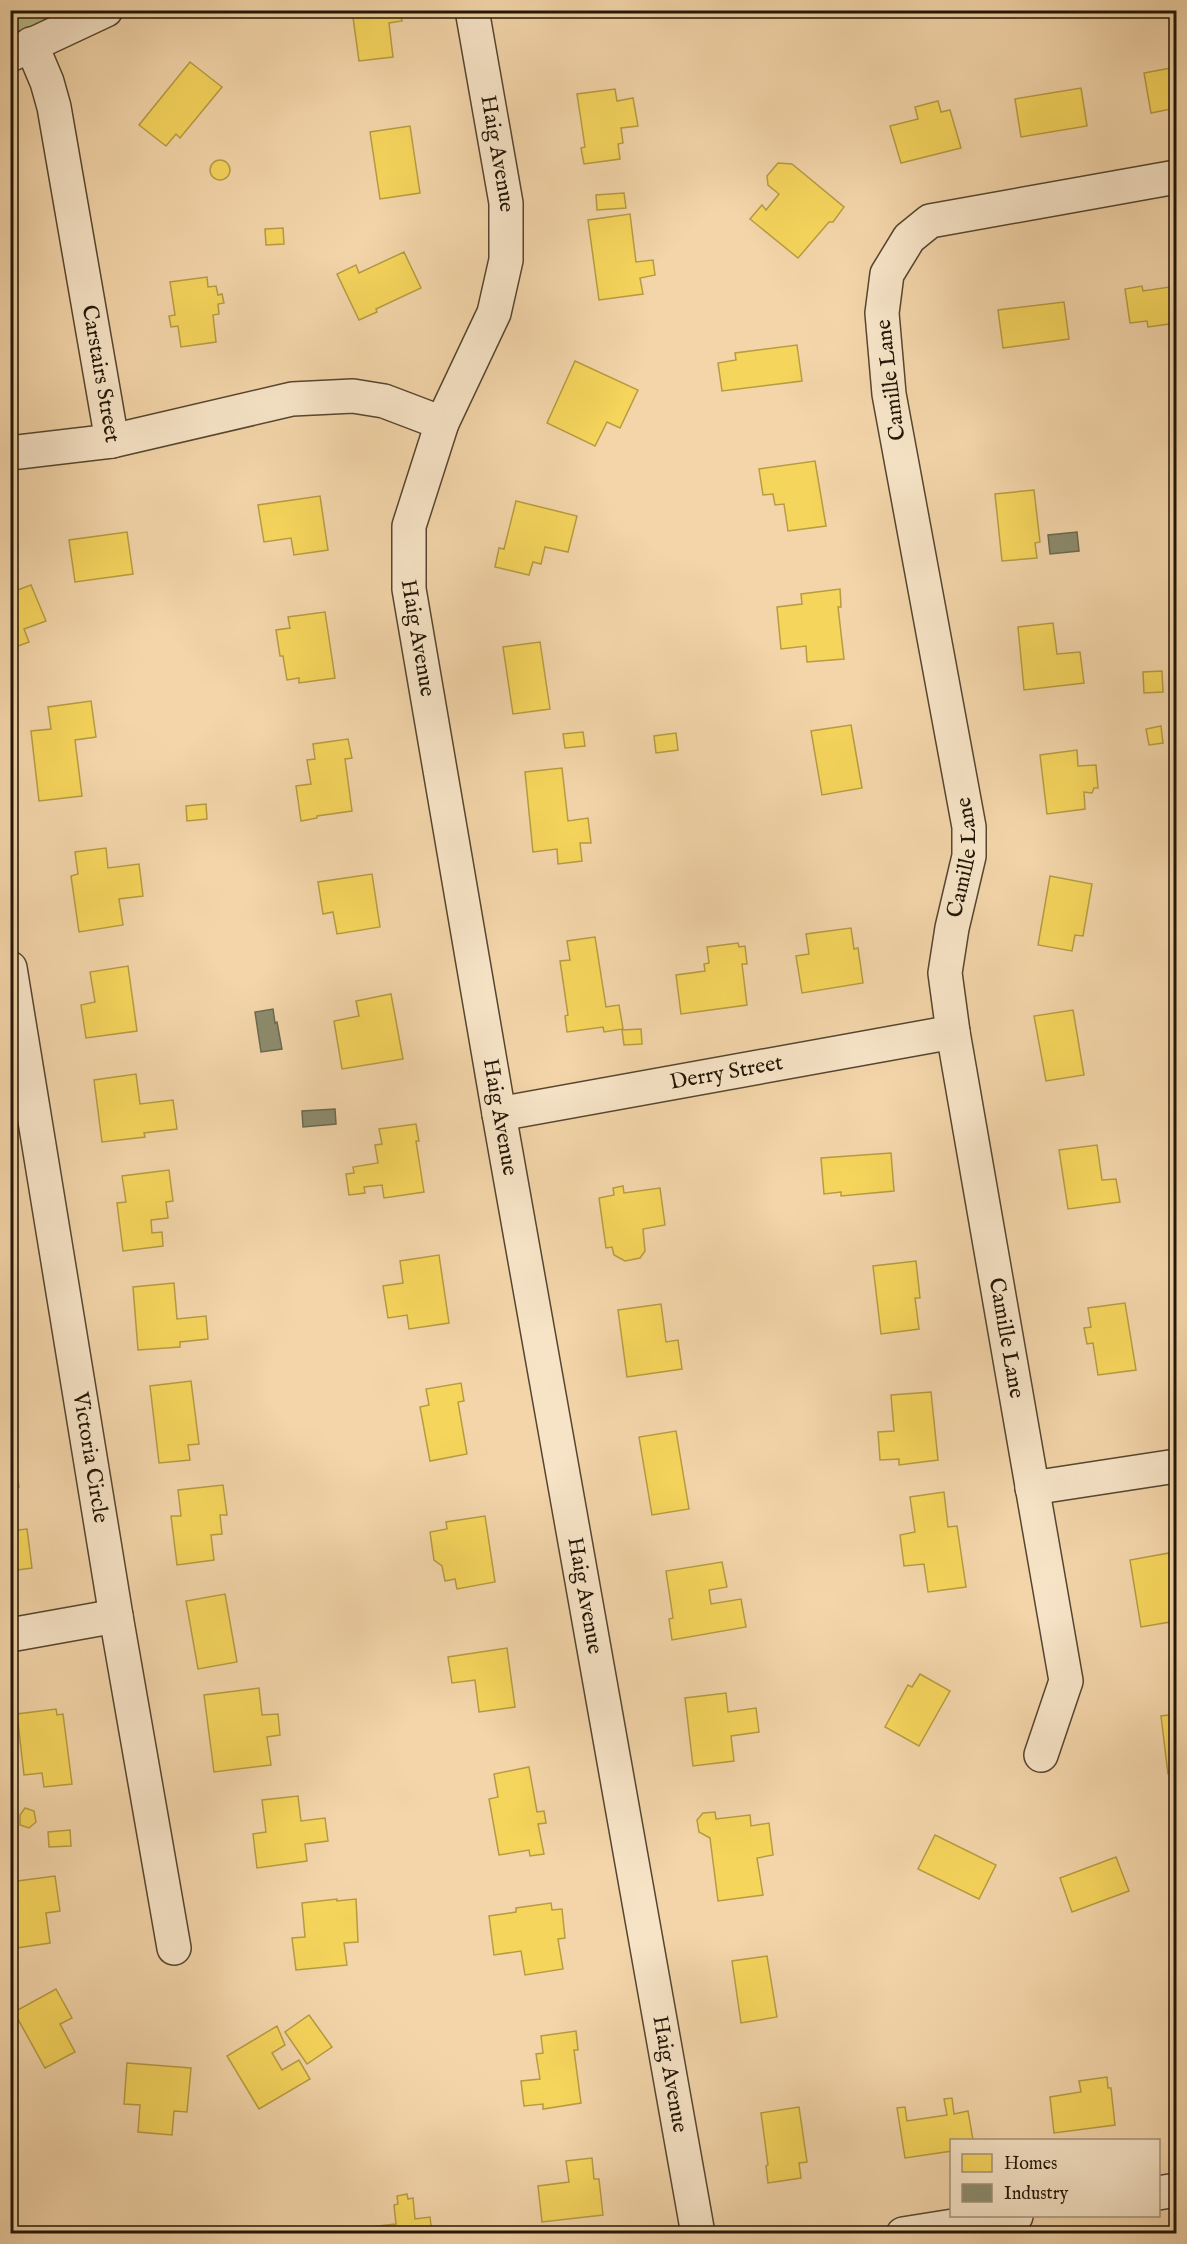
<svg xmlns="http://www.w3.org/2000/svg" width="1187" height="2244" viewBox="0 0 1187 2244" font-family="'IM FELL English',serif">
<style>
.green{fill:#b9bd89;stroke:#6e6a48;stroke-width:1.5}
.homes{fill:#f6d55c;stroke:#b69c42;stroke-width:1.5}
.industry{fill:#8c8c6e;stroke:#6c694f;stroke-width:1.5}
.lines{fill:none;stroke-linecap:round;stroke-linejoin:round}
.minor-casing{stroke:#56462f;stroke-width:36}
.minor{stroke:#f7e4c7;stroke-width:33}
.labels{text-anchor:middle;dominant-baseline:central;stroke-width:6;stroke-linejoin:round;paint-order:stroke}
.street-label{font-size:22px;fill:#221606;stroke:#f7e4c7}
</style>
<rect width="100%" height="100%" fill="#f3d5a9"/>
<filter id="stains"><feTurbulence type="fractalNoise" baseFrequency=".00333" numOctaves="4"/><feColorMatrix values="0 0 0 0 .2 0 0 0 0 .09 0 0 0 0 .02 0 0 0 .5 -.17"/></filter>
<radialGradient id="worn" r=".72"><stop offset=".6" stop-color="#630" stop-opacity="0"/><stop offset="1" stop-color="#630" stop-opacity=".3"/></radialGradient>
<polygon class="green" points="11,11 86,11 11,48"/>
<g class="homes">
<polygon points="352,10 400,10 402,21 389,23 393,57 359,61"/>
<polygon points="190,62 222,87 180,138 176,134 166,146 139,125"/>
<polygon points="1176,67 1176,108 1151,113 1144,73"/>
<polygon points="1081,88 1087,126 1021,137 1015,99"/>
<polygon points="615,89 617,101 633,98 638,126 621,128 623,143 618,144 620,159 584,164 581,148 585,147 577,94"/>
<polygon points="938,101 941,112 950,110 961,148 901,163 890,126 918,119 915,107"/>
<polygon points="410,126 420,193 380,199 370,132"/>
<circle cx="220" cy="170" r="10"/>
<polygon points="778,163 792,164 844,207 833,222 829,222 798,258 750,219 762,205 766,210 779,194 768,185 767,176"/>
<polygon points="624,193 626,208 597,210 596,195"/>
<polygon points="630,214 636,262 653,260 655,275 640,278 643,294 599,300 588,220"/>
<polygon points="283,228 284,244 266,245 265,229"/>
<polygon points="404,252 421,288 376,309 377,312 359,320 337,274 356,265 359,273"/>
<polygon points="207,277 208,287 216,286 218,295 222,294 224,303 218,304 219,314 213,315 216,342 181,347 178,326 171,327 169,316 175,315 170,282"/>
<polygon points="1142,286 1143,291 1176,286 1176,323 1148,327 1147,321 1130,323 1125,289"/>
<polygon points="1064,302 1069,339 1003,348 998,310"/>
<polygon points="797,345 802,381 722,391 718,363 736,360 735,353"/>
<polygon points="575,361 638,390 620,428 607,422 595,446 547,423"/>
<polygon points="815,461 826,526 788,531 784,504 775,505 773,494 763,495 759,469"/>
<polygon points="1034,490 1040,542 1035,543 1037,558 1002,561 995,494"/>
<polygon points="320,496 328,550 294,555 291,538 264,542 258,505"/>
<polygon points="516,501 577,516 568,552 545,547 541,564 533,562 529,575 495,567 499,548 504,549"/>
<polygon points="127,532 133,574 75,582 69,540"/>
<polygon points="10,578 15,591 31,585 46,621 24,629 29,642 10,649"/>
<polygon points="840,589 841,607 838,607 844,659 807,662 806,646 781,649 777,607 802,604 801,594"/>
<polygon points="325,612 335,678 299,683 299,678 287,680 283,656 280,656 276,630 290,628 288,617"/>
<polygon points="1053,623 1057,654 1080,652 1084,683 1024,690 1018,627"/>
<polygon points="540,642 550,709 513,714 503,647"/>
<polygon points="1162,671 1163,692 1144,693 1143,672"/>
<polygon points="91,701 96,737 75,740 82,796 39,801 31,731 51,729 48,707"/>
<polygon points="851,725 862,788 822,795 811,731"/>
<polygon points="1161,726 1163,743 1149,745 1146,729"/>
<polygon points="583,732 585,746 565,748 563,734"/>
<polygon points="676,733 678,750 656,753 654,736"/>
<polygon points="348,739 352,758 345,759 352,811 317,816 317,818 301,821 296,786 311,784 307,760 315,759 313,744"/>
<polygon points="1077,750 1078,766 1096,765 1098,788 1094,788 1092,793 1084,792 1085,809 1047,814 1040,755"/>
<polygon points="562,768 568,821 588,818 591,843 580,843 582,861 558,864 557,849 533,852 525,772"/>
<polygon points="206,804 207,819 187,821 186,806"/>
<polygon points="106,848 108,868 139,864 143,896 119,899 123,925 79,932 71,876 78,874 75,852"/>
<polygon points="372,874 380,927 337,934 333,912 323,914 318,882"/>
<polygon points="1050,876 1092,884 1083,936 1075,935 1072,951 1038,945"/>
<polygon points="851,928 854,949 858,948 863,983 802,993 796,956 809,954 806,934"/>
<polygon points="595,937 606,1007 619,1005 623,1029 604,1032 603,1027 567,1032 565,1016 568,1015 560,961 570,960 567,941"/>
<polygon points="738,943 739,947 745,946 747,964 742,964 747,1005 681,1014 676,975 705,971 704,964 709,963 707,947"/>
<polygon points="128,966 137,1031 86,1038 81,1005 95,1002 90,972"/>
<polygon points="391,994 403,1059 342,1069 334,1021 359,1016 356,1001"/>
<polygon points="1073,1010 1084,1075 1046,1081 1034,1016"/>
<polygon points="641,1029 642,1044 624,1045 622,1030"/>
<polygon points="136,1074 140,1104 173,1100 177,1129 144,1133 145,1137 102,1142 94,1080"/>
<polygon points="416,1124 419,1141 416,1141 424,1192 384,1198 382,1185 364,1187 365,1193 349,1195 346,1174 354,1173 353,1167 378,1163 375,1145 382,1144 379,1129"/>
<polygon points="1097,1145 1102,1180 1116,1179 1120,1202 1068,1209 1059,1150"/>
<polygon points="891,1153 894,1191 841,1196 841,1192 824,1194 821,1158"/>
<polygon points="169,1170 173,1201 166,1202 168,1218 151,1220 152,1233 162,1232 163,1246 123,1251 117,1203 126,1202 122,1176"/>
<polygon points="623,1186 624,1193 660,1188 665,1225 643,1229 645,1251 640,1258 625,1261 614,1255 612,1247 606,1248 599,1198 614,1195 613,1188"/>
<polygon points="439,1255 449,1323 409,1329 407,1315 388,1318 383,1286 403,1283 400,1261"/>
<polygon points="916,1261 920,1298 915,1298 919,1329 881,1334 873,1266"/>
<polygon points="174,1283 177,1319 206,1316 208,1339 180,1342 180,1347 138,1350 133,1287"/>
<polygon points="1125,1303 1136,1370 1098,1375 1093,1343 1087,1344 1084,1328 1091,1327 1088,1308"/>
<polygon points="661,1304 666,1342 678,1340 682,1369 627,1377 618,1310"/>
<polygon points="191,1381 199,1444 188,1445 190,1460 159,1463 150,1386"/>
<polygon points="461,1383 464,1401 458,1402 467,1454 430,1461 420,1407 429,1405 426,1389"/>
<polygon points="931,1392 938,1460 899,1465 899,1459 880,1460 878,1432 894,1431 891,1395"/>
<polygon points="676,1431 689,1509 652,1515 639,1437"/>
<polygon points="10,1438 19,1487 10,1489"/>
<polygon points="223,1485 227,1515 220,1515 222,1534 211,1535 214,1560 177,1565 171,1516 181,1516 178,1490"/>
<polygon points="944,1492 948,1527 957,1526 966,1587 928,1592 924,1564 904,1566 900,1535 915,1532 910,1497"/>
<polygon points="485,1516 495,1582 457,1589 455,1579 445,1581 442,1566 434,1560 430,1532 447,1529 446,1522"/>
<polygon points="27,1529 32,1568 10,1571 10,1531"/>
<polygon points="1169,1553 1176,1602 1176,1621 1141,1627 1130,1560"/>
<polygon points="722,1562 727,1587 709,1590 711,1604 741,1599 746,1627 672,1640 669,1619 673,1618 666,1571"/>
<polygon points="225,1594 237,1662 198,1669 186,1601"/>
<polygon points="507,1648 515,1707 479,1712 475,1680 452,1683 448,1657"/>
<polygon points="920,1674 950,1691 919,1746 885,1727 908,1685 912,1687"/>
<polygon points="259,1688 262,1715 278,1714 280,1735 267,1737 271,1765 214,1772 204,1695"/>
<polygon points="726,1693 728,1712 756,1708 759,1732 731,1736 734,1761 693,1766 685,1698"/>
<polygon points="56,1709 57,1715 63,1714 72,1784 44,1787 42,1773 24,1775 17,1714"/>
<polygon points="1176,1714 1176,1773 1168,1774 1161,1716"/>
<polygon points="529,1767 537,1812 544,1811 546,1823 538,1824 544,1854 530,1856 529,1850 499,1855 489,1799 498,1797 494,1774"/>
<polygon points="298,1796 301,1821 325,1818 328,1841 305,1844 307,1861 257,1868 253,1834 266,1832 262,1800"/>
<polygon points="25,1808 34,1811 36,1822 29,1828 20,1825 20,1815"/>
<polygon points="715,1812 716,1819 750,1815 751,1826 769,1823 773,1855 757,1858 763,1895 718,1901 710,1838 699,1832 697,1820 703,1813"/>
<polygon points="70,1830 71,1846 49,1847 48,1832"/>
<polygon points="935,1835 996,1865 979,1899 918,1869"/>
<polygon points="1116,1857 1129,1891 1072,1912 1060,1878"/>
<polygon points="55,1876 60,1911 46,1913 50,1943 17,1948 10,1903 10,1882"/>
<polygon points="337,1899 337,1901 356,1899 358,1942 344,1943 347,1965 296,1970 292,1938 305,1937 302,1903"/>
<polygon points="551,1903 552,1910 562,1909 565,1938 558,1939 563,1969 525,1975 521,1951 494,1955 489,1916 516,1912 516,1908"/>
<polygon points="767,1956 777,2017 741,2023 732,1961"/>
<polygon points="56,1989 72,2018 60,2024 75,2052 45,2068 14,2012"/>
<polygon points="309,2015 332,2047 307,2064 285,2032"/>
<polygon points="277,2026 285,2045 272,2053 282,2070 299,2060 310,2079 259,2109 227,2056"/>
<polygon points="576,2031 578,2050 574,2050 581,2103 543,2109 543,2104 524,2106 521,2081 540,2079 536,2054 543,2053 541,2036"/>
<polygon points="127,2063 191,2068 187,2112 174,2111 172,2135 138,2132 140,2105 124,2104"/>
<polygon points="1107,2077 1108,2088 1111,2088 1115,2125 1054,2133 1050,2097 1081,2092 1079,2081"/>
<polygon points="952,2098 954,2114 968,2111 973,2140 952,2140 952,2151 905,2158 897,2108 905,2107 907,2121 947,2115 944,2099"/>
<polygon points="799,2107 807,2162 799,2163 801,2178 768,2183 766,2166 768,2165 761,2113"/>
<polygon points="592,2158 594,2179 599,2179 603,2215 542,2222 538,2186 569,2182 566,2161"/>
<polygon points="407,2194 408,2199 413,2198 415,2219 430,2217 432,2234 361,2234 360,2228 396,2224 394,2205 398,2204 397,2196"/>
</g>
<g class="industry">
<polygon points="1077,532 1079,551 1050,554 1048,535"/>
<polygon points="273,1009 275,1023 277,1022 282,1049 261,1052 255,1012"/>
<polygon points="335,1109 336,1124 303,1127 302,1111"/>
</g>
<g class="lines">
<defs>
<g id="minor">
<path id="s1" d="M472 10 506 203V260L494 313 442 423 409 526V589L499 1114 698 2234"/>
<path id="s2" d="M31 44 47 82 54 107 112 441"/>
<polyline points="10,55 106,10"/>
<polyline points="10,453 112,441 292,399 353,396 384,401 442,423"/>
<path id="s3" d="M10 968 116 1616 174 1948"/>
<path id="s4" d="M499 1114 953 1032"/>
<polyline points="1032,1488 1176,1466"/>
<polyline points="10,1635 116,1616"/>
<path id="s5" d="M1041 1755 1066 1681 953 1032 945 973 952 928 969 856V827L889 394 882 313 887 274 909 238 930 221 1176 177"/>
<polyline points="1158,2193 1176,2190"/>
<polyline points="903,2234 1016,2216"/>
</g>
</defs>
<use href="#minor" class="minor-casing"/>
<use href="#minor" class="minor"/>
</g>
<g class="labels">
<g class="street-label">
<text stroke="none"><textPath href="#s1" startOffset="146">Haig Avenue</textPath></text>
<text stroke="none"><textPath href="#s2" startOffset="338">Carstairs Street</textPath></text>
<text transform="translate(891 380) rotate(-97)">Camille Lane</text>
<text stroke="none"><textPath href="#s1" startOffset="650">Haig Avenue</textPath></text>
<text stroke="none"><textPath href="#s5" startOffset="914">Camille Lane</textPath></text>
<text stroke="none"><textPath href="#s4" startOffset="231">Derry Street</textPath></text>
<text stroke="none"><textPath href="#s1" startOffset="1136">Haig Avenue</textPath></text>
<text transform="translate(1006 1338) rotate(80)">Camille Lane</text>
<text stroke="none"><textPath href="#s3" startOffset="496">Victoria Circle</textPath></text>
<text stroke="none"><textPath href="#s1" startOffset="1622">Haig Avenue</textPath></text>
<text stroke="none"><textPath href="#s1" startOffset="2108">Haig Avenue</textPath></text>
</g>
</g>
<rect width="1187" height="2244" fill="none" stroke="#f3d5a9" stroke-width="36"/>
<rect x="12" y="12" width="1163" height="2220" fill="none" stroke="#221606" stroke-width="3"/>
<rect x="18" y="18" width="1151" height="2208" fill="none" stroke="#221606" stroke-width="1.5"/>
<rect x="950" y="2139" width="210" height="78" fill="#f7e4c7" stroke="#a2927a" stroke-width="1.5"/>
<rect x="962" y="2154" width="30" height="18" fill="#f6d55c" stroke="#a2927a" stroke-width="1.5"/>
<text x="1004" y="2169" font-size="18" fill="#221606">Homes</text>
<rect x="962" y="2184" width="30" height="18" fill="#8c8c6e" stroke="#a2927a" stroke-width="1.5"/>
<text x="1004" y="2199" font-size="18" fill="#221606">Industry</text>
<rect width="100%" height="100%" filter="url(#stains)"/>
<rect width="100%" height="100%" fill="url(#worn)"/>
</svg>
